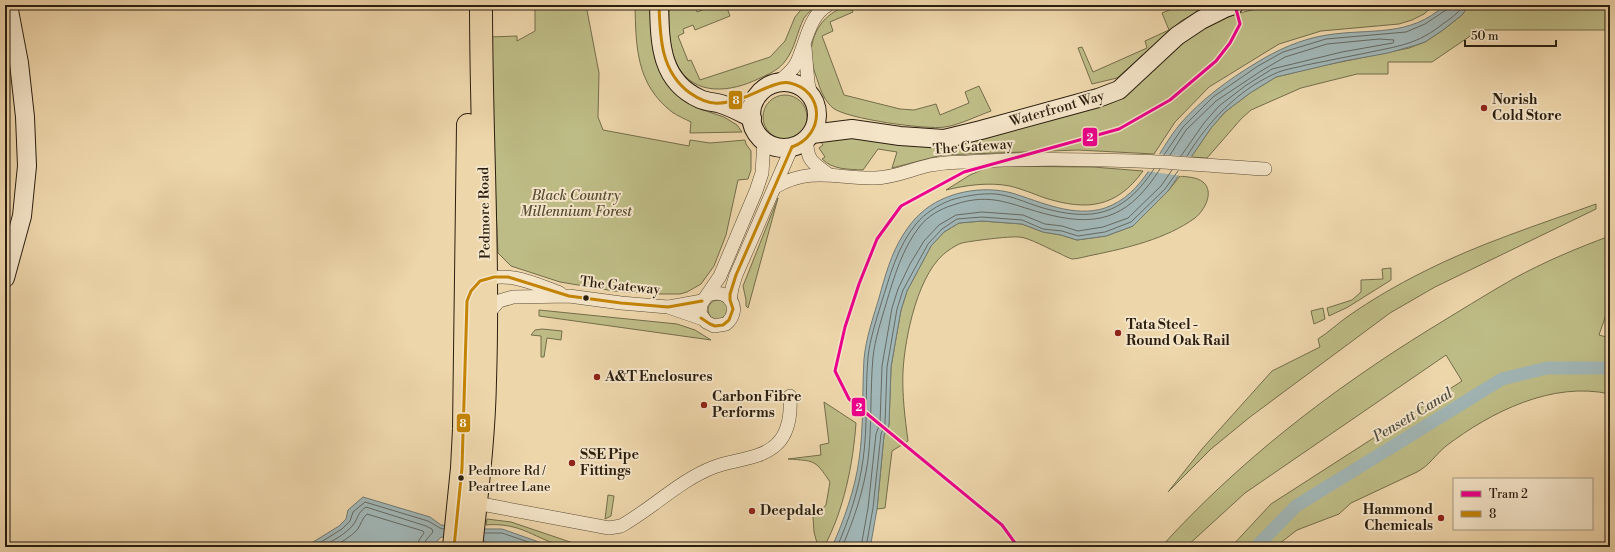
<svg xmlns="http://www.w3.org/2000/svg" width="1615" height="552" viewBox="0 0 1615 552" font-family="'Libre Bodoni',serif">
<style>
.green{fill:#bebc86;stroke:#746d4a}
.water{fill:#a1b6b6;stroke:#717973}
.pier{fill:#eed6ab}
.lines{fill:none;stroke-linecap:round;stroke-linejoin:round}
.shore{stroke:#666a62;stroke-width:1}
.canal{stroke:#a1b6b6;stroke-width:13}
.street-casing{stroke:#5b4c35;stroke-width:14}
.secondary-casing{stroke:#2a1e0e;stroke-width:20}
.highway-casing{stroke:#2a1e0e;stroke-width:24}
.street{stroke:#f4e4c8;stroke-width:13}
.secondary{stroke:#f4e4c8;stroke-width:18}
.highway{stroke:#eed6ab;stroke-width:22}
.bus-1-casing{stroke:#f4e4c8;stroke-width:6}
.bus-1{stroke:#c48404;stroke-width:3}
.tram-1-casing{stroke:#f4e4c8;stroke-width:6}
.tram-1{stroke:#ec008c;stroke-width:3}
.poi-dot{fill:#8f2418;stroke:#f4e4c8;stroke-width:1.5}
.bus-dot{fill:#2a1e0e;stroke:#f4e4c8;stroke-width:1.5}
.labels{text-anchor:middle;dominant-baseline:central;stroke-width:4;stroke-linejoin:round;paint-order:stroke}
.bus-label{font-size:13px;fill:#2a1e0e;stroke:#f4e4c8;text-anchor:start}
.poi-label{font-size:14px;font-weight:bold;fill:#2a1e0e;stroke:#f4e4c8;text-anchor:start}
.street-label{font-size:14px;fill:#2a1e0e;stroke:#f4e4c8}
.park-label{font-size:14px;font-style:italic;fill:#564d32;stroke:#f4e4c8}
.water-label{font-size:15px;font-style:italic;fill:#4e4c40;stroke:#f4e4c8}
.line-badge{stroke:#f4e4c8;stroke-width:1.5}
.badge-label{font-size:11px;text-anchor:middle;font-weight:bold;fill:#fff}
</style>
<rect width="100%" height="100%" fill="#eed6ab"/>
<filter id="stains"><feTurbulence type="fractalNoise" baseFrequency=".005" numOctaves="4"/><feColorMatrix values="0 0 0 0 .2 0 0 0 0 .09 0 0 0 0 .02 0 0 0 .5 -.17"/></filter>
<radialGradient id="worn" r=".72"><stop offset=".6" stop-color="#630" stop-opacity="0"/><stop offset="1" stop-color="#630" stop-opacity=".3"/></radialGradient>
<g class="green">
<polygon points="535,5 586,5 599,73 598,117 603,130 689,146 690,140 710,143 745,140 746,144 751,151 751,170 748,179 738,180 726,235 714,266 701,284 687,292 680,294 656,294 614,291 560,282 511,266 498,253 491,94 490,37 517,36 517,41 535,31"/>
<path d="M635 5H651L673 91 685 101 697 108 724 117 737 125 742 132 690 133 691 122C685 119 678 116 672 112 636 84 636 47 635 5Z"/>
<path d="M669 5H694L697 12 715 5H726L730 16 695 30 693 25 683 29 684 33 678 36 688 61 691 60 700 80 770 57 785 41 795 17 804 6 817 5C812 9 808 13 804 18 797 32 795 48 786 60 779 70 769 74 758 79 731 92 694 97 677 65 668 46 669 25 669 5Z"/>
<path d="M850 5 853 12 830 22 833 31 822 36 844 95 900 109 914 110 936 104 940 115 969 103 965 92 979 86 991 111C977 116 959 125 945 127 927 130 847 119 833 108 825 101 821 92 818 82 815 73 811 62 811 53 812 28 828 11 850 5Z"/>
<polygon points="1182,5 1211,5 1198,11 1181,21 1117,78 1092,84 1078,48 1082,47 1093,72 1147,48 1145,41 1169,30 1162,13"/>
<path d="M1289 5 1341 9 1390 5H1413V6L1434 5 1424 14 1412 20 1399 24 1321 31 1279 44 1209 87 1175 122 1154 154 1078 150 942 155 892 168 897 152 878 149 863 170C848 169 833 170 822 159L825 157 819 148 823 145 821 142 843 135 961 143 999 134 1106 105C1112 103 1118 100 1123 97 1136 87 1148 73 1161 62 1203 24 1232 9 1289 5Z"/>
<polygon points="1469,5 1610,5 1610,30 1479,30 1432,62 1388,62 1388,74 1357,74 1301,88 1251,110 1241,119 1207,158 1191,157 1211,128 1225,112 1250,93 1276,77 1321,66 1409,48 1425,42 1443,30 1462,15"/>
<circle cx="785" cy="117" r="22"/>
<path d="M991 166 1093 167 1143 171C1116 208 1087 211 1045 198 1034 194 1022 189 1010 186 989 182 967 185 946 190L970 175Z"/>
<path d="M1180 176C1187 177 1197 177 1203 182 1215 192 1204 211 1195 218 1166 239 1127 248 1093 255 1087 256 1078 259 1072 259 1069 258 1064 256 1061 254 1051 250 1028 237 1019 237 1010 236 970 241 962 243 958 244 952 248 949 250 918 270 905 337 903 371 902 395 905 418 908 441L892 451 885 508 877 509 884 435 889 425 891 367 895 344 901 310 907 291 931 246 944 232 959 223 982 221 1022 224 1043 232 1061 235 1077 240 1106 236 1133 226 1168 191Z"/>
<polygon points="778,198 748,308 746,306 746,300 743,286"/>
<path d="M1596 204V209L1435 287 1390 313 1250 417 1211 449 1168 492 1202 449 1272 371 1320 347 1318 339C1329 332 1337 324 1347 317 1371 300 1397 285 1423 272 1478 244 1538 225 1596 204Z"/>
<path d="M1610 236V303L1599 335 1610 338V394C1552 381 1491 412 1446 446 1435 455 1430 465 1417 472L1351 503 1339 514 1297 530 1275 547H1231L1271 504 1462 381 1446 355 1245 493 1186 547H1161C1239 461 1331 390 1430 329 1458 312 1485 295 1513 279 1544 262 1577 248 1610 236Z"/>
<polygon points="1391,268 1391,280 1348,307 1329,316 1327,308 1352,300 1361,292 1361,280 1383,279 1382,269"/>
<circle cx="718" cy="310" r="10"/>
<polygon points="1323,308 1325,319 1314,324 1311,311"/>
<polygon points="539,310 677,324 695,330 711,340 539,316"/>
<polygon points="542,329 562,331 561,340 547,338 544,357 541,357 541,336 531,335 535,330"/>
<path d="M824 402 856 423C853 464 844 510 824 547H814L817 543 814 532 813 517 826 505 830 482C815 459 814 461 788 459L821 455 820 445 829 443Z"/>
<polygon points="608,495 614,496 611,516 605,519"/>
<path d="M487 519 511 522 582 546C561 552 537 534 517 528 507 525 496 524 486 525Z"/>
</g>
<g class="water">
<path d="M1445 5H1469L1462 15 1443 30 1425 42 1416 45 1388 53 1344 61 1276 77 1250 93 1225 112 1211 128 1168 191 1133 226 1106 236 1077 240 1061 235 1043 232 1022 224 982 221 959 223 944 232 931 246 907 291 901 310 895 344 891 367 889 425 884 435 877 509 871 543 870 547H832C844 520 855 489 859 460 864 426 862 392 864 359 866 338 873 318 879 298 885 276 891 254 903 235 908 227 914 219 921 213 944 192 982 185 1012 193 1041 202 1074 218 1105 208 1145 194 1156 152 1181 123 1202 99 1228 80 1256 63 1277 50 1301 39 1327 35 1371 28 1409 38 1445 5Z"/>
<polygon points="363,497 430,517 441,525 487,529 502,529 553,547 495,547 484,541 441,537 432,547 305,547 339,526 346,519 348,510"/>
</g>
<polygon class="pier" points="1157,154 1194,157 1182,176 1146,171"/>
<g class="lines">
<g class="shore">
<polyline points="1164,155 1183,127 1213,97 1258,66 1283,52 1326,39 1406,32 1425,24 1446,10 1448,5"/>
<polyline points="1170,155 1186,130 1216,101 1261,71 1285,57 1327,44 1379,39 1394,40 1393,43 1387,44 1342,52 1272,69 1245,86 1219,106 1204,123 1181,156"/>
<path d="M1187 156C1208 122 1237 91 1274 74 1284 69 1296 68 1306 65 1326 61 1346 57 1366 53 1398 46 1417 45 1444 23 1452 18 1458 13 1464 5"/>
<polyline points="485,533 502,533 543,547"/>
<polyline points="313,547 342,529 350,521 353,512 365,502 428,521 440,528 444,529"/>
<path d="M322 547C332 541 346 534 353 525 359 517 357 513 366 507L426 526 432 529 433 532 426 540 424 547"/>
<path d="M333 547C342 542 350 537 357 530 361 525 362 518 367 514L423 531 424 533 419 540 418 547"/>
<path d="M837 547C849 520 859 489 863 460 868 426 865 391 868 357 870 339 876 321 881 304 890 276 897 247 916 224 925 213 938 205 951 200 964 196 981 193 996 194 1015 196 1032 206 1051 210 1099 222 1127 210 1154 169"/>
<path d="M842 547C854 520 864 489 868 460 872 426 870 391 873 357 875 339 881 321 886 304 894 277 902 249 920 226 928 216 940 209 953 205 993 191 1012 206 1050 215 1103 228 1131 214 1160 169"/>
<polyline points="861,547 868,508 876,434 880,423 882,366 886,343 892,308 898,289 910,264 924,241 939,225 956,215 982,212 1023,215 1045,224 1062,226 1078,231 1103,227 1128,218 1161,186 1172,170"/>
<polyline points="866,547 873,508 881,434 885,424 887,367 891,344 897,309 903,290 928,244 942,229 957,219 982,217 1022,220 1043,229 1062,231 1078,236 1105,232 1131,222 1165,189 1178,171"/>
</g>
<polyline class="canal" points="1256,547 1296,506 1502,379 1547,368 1610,368"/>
<defs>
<g id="street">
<polyline points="805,48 808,83 812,98"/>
<path d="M774 85C782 79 791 73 796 64 806 45 808 16 828 5"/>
<path d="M807 139C806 159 812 163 828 174"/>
<path d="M775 187C812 166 837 179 875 178 894 178 912 169 931 165 942 163 955 162 967 162 1023 158 1080 159 1136 161 1179 162 1222 167 1265 169"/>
<path d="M481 281C508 270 535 284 560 293"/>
<path d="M708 295C729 287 743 309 726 324L714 326 706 322 700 313 701 304 720 276 756 191 762 173 764 141"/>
<polyline points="730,300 732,288 736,275 792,147"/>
<polyline points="669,307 702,301"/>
<polyline points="486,316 499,301 513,297 569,296 621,303 668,307 703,319"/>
<path d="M476 503 609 528 621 526C653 508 680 480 714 467 735 459 760 460 777 444 789 432 791 412 790 396"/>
</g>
<g id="secondary">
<path d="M659 5C660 43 660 81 700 99 707 102 714 102 721 104 731 107 742 113 752 118"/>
<circle cx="784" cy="115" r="33"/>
<polyline points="812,134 852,129 900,136 944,139 981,130 1098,98 1119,90 1177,36 1201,20 1225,8 1234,5"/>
<polyline points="5,278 22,216 27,166 25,117 19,63 8,5"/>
</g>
<g id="highway">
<polyline points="454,547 462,468 464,429 468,125"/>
<path d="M471 547C477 492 484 437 485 381 489 256 481 130 481 5"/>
</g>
</defs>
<use href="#street" class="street-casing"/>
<use href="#secondary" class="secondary-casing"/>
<use href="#highway" class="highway-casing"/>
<use href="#street" class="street"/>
<use href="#secondary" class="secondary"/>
<use href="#highway" class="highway"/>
<defs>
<g id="bus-1">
<path d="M659 5C660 38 661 72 690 93 710 107 722 105 745 97 757 93 778 80 790 83 825 91 825 135 792 147"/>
<polyline points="701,318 710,324 715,326 723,325 729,320 733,309 730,300 730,294 736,275 792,147"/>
<polyline points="454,547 462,468 467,301 471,291 480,281 494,277 508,277 569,296 621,303 668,307 702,301"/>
</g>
</defs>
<use href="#bus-1" class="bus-1-casing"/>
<use href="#bus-1" class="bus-1"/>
<defs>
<polyline id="tram-1" points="1018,547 1002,525 849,399 835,371 845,327 859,284 877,239 901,206 964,172 1119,129 1170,100 1216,61 1230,43 1240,24 1235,5"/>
</defs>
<use href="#tram-1" class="tram-1-casing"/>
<use href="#tram-1" class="tram-1"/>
</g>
<g class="poi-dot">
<circle cx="1484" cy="108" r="4"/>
<circle cx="1118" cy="333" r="4"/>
<circle cx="597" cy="377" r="4"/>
<circle cx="704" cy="405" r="4"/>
<circle cx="572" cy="463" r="4"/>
<circle cx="752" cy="511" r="4"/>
<circle cx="1441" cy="518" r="4"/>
</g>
<g class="bus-dot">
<circle cx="586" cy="298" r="3.5"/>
<circle cx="461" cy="478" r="3.5"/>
</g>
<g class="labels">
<g class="bus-label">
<text x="468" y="471">Pedmore Rd /<tspan x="468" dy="16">Peartree Lane</tspan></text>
</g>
<g class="poi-label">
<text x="1492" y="100">Norish<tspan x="1492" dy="16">Cold Store</tspan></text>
<text x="1126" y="325">Tata Steel -<tspan x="1126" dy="16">Round Oak Rail</tspan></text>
<text x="605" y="377">A&amp;T Enclosures</text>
<text x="712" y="397">Carbon Fibre<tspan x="712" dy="16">Performs</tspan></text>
<text x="580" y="455">SSE Pipe<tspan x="580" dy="16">Fittings</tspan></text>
<text x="1433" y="510" text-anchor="end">Hammond<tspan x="1433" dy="16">Chemicals</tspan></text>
<text x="760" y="511">Deepdale</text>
</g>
<g class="street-label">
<text transform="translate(1057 109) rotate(-16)">Waterfront Way</text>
<text transform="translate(973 147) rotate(-4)">The Gateway</text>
<text transform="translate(485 213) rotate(-91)">Pedmore Road</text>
<text transform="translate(620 286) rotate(6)">The Gateway</text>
</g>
<g class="park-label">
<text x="576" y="196">Black Country<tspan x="576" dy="16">Millennium Forest</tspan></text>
</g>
<g class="water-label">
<text transform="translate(1413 415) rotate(-31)">Pensett Canal</text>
</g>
</g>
<g class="line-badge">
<rect x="728" y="90" width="15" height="20" rx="4" fill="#c48404"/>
<rect x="1082" y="127" width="16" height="20" rx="4" fill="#ec008c"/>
<rect x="851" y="397" width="15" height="20" rx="4" fill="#ec008c"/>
<rect x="456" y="413" width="15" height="20" rx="4" fill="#c48404"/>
</g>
<g class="badge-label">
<text x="736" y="104">8</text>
<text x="1090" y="141">2</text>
<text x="859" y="411">2</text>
<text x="463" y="427">8</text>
</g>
<rect width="1615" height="552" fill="none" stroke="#eed6ab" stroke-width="20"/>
<rect x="6" y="6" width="1603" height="540" fill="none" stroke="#2a1e0e" stroke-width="2"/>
<rect x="10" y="10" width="1595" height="532" fill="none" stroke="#2a1e0e"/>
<rect x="1453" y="478" width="140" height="52" fill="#f4e4c8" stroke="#a3957e"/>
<rect x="1461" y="491" width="20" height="6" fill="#ec008c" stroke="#a3957e"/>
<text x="1489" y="498" font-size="12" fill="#2a1e0e">Tram 2</text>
<rect x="1461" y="511" width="20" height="6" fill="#c48404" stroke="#a3957e"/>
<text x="1489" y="518" font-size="12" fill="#2a1e0e">8</text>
<path d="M1465 40v6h91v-6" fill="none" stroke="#2a1e0e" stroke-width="2"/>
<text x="1471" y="40" font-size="12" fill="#2a1e0e" stroke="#f4e4c8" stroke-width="3" paint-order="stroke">50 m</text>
<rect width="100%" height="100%" filter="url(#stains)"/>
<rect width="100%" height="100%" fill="url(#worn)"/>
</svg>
